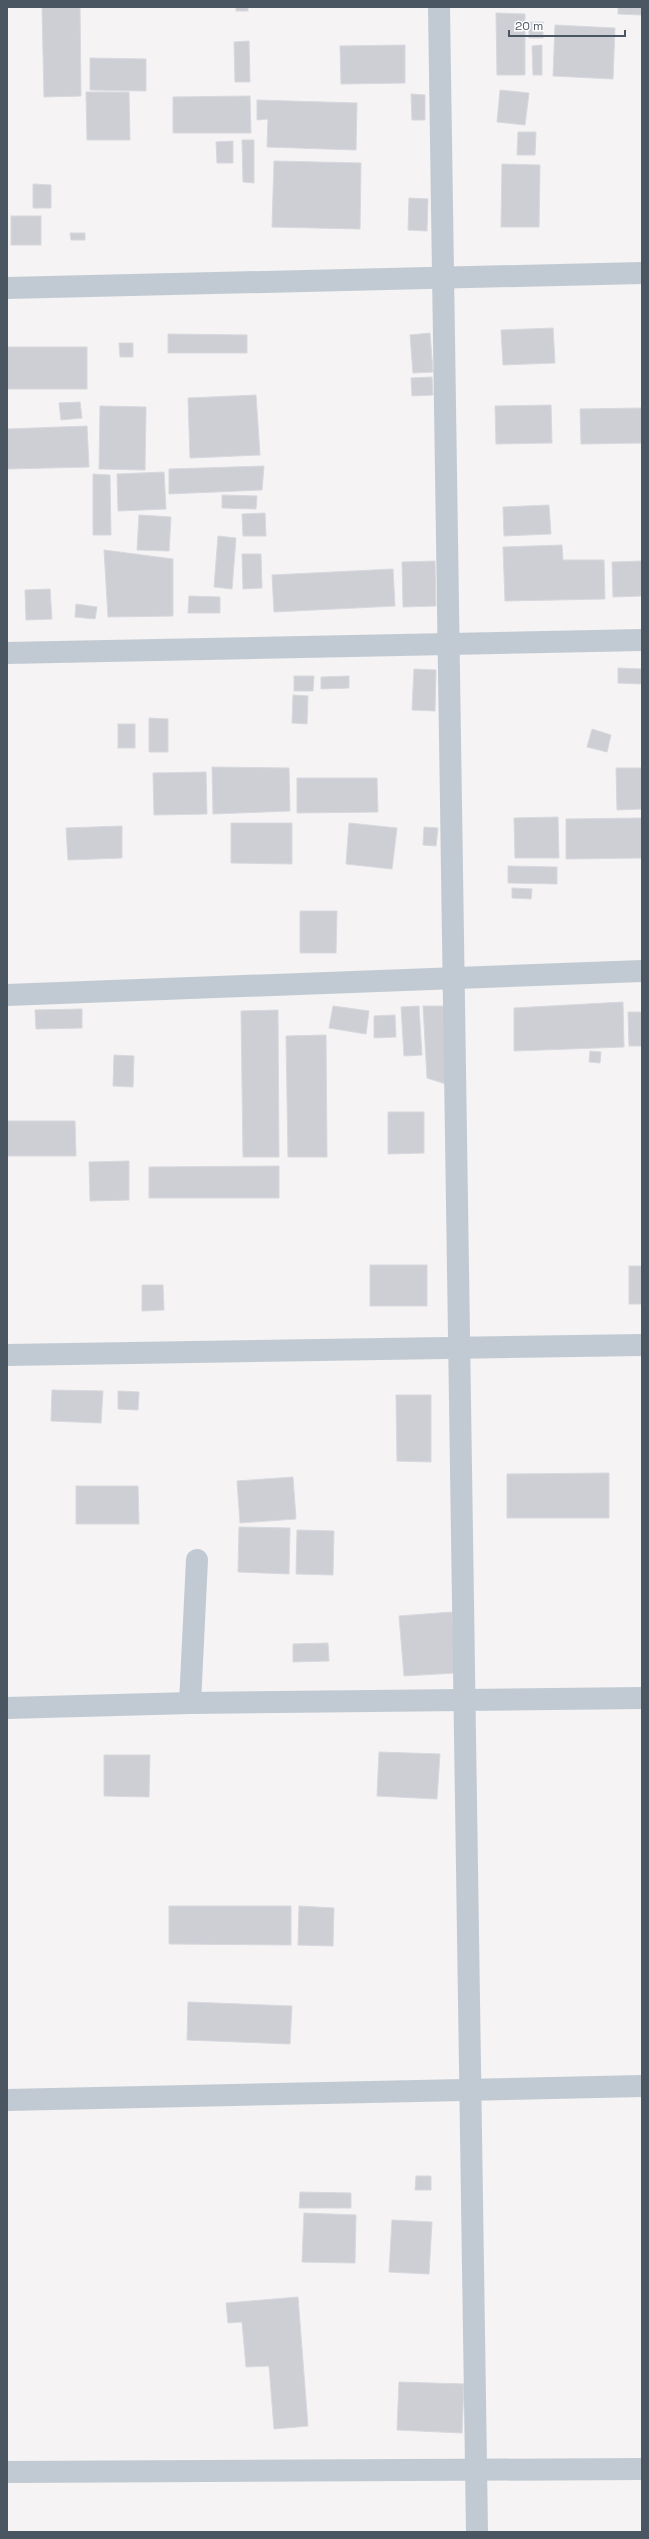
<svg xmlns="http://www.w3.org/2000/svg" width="649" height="2539" viewBox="0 0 649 2539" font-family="'Space Grotesk',sans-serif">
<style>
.building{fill:#cdcfd5;stroke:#d7d9de}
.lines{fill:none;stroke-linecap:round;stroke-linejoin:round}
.street{stroke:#c1cad2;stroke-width:22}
</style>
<rect width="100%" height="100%" fill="#f5f3f3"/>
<g class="building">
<polygon points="42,7 80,7 81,96 44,97"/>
<rect x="236" y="7" width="12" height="4"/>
<polygon points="618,7 642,7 642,15 618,14"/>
<polygon points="496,13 525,14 525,75 497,75"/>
<rect x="529" y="22" width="14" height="16"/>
<polygon points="555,25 615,28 613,79 553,76"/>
<polygon points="249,41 250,82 235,82 234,42"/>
<polygon points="405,45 405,83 341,84 340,46"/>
<polygon points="542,45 542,75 533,75 532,46"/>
<polygon points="90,58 146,59 146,91 90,90"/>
<polygon points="500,90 529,93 525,125 497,122"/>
<polygon points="86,92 129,92 130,140 87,140"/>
<polygon points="411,94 425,95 425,120 412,120"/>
<polygon points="250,96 251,133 173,133 173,97"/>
<polygon points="257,100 357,103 356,150 267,147 268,119 257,120"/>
<polygon points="518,132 536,132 535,155 517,155"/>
<polygon points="242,140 254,140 254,183 243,182"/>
<polygon points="233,141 233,163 217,163 216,142"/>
<polygon points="274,161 361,163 360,229 272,227"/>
<polygon points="502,164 540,165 539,227 501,227"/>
<polygon points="33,184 51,185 51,208 33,208"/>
<polygon points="409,198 428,199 427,231 408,230"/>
<rect x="11" y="216" width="30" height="29"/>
<polygon points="70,233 85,233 85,240 71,240"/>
<polygon points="553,328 555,363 503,365 501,330"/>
<polygon points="430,333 433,372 413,373 410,335"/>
<polygon points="168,334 247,335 247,353 168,353"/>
<polygon points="119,343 133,343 133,357 120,357"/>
<rect x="7" y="347" width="80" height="42"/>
<polygon points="432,377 433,395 412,396 411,378"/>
<polygon points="256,395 260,455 190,458 188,398"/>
<polygon points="80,402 82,418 61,420 59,403"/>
<polygon points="551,405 552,443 496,444 495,406"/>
<polygon points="100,406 146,407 145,470 99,469"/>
<polygon points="642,408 642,443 581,444 580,409"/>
<polygon points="87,426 89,467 7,469 7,429"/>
<polygon points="264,466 262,490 169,494 169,469"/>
<polygon points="164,472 166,509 118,511 117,474"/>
<polygon points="93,474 110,475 111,535 93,535"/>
<polygon points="222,495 257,496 256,509 222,508"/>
<polygon points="549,505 551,534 504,536 503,507"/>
<polygon points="265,513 266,536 243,536 242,514"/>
<polygon points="139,515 171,517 169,551 137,550"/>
<polygon points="218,536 236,538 232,589 214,587"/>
<polygon points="562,545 563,560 604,560 605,599 505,601 503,547"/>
<polygon points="104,550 173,559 173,616 108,617"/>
<polygon points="242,554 261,554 262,588 243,589"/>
<polygon points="435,561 436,606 403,607 402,562"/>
<polygon points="642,561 642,596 613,597 612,562"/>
<polygon points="393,569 395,606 274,612 272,575"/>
<polygon points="50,589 52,619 26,620 25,590"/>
<polygon points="189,596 220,597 220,613 188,613"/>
<polygon points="76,604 97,607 95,619 75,617"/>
<polygon points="618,668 642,669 642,684 618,683"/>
<polygon points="414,669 436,670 435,711 412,710"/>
<polygon points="294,676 314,676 313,691 294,691"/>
<polygon points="349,676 349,688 321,689 321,677"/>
<polygon points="293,695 308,696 307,724 292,723"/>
<polygon points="149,718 168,719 168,752 149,752"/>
<rect x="118" y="724" width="17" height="24"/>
<polygon points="592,729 611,735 607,752 587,747"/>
<polygon points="212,767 289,768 290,811 213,814"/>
<polygon points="616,768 642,768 642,809 617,810"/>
<polygon points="206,772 207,814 154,815 153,773"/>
<polygon points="297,778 377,778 378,812 297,813"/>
<polygon points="558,817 559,858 515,858 514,818"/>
<polygon points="642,818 642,858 566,859 566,819"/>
<polygon points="231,823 292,823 292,864 231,863"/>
<polygon points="349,823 397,828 392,869 346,864"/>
<polygon points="122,826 122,858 68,860 66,828"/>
<polygon points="424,827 438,828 436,846 423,845"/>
<polygon points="508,866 557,867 557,884 508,883"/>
<polygon points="512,888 532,889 531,899 512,898"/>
<polygon points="300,911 337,911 336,953 300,953"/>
<polygon points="623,1002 624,1047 514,1051 514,1008"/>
<polygon points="333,1006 369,1011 366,1034 329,1028"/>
<polygon points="419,1006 422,1055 404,1056 401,1007"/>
<polygon points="423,1006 445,1006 449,1085 427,1078"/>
<polygon points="82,1009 82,1028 36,1029 35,1010"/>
<polygon points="278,1010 279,1157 243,1157 241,1011"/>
<polygon points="628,1012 642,1012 642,1046 629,1046"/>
<polygon points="395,1015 396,1037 374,1038 374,1016"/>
<polygon points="326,1035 327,1157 288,1157 286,1036"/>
<polygon points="590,1051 601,1052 600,1063 589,1062"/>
<polygon points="114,1055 134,1056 133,1087 113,1086"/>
<polygon points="388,1112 424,1112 424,1153 388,1154"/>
<polygon points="7,1121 75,1121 76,1156 7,1156"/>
<polygon points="129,1161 129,1200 90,1201 89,1162"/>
<polygon points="279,1166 279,1198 149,1198 149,1167"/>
<rect x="370" y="1265" width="57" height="41"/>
<rect x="629" y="1266" width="13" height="38"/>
<polygon points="142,1285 163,1285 164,1310 142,1311"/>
<polygon points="52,1390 103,1391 101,1423 51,1421"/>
<polygon points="118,1391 139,1392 138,1410 118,1409"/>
<polygon points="396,1395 431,1395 431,1462 397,1461"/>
<polygon points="609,1473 609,1518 507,1518 507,1474"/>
<polygon points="293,1477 296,1519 240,1523 237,1481"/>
<polygon points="76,1486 138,1486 139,1524 76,1524"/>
<polygon points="239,1527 290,1528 289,1574 238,1572"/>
<polygon points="297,1530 334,1531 333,1575 296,1574"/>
<polygon points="452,1612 456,1673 404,1676 399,1616"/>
<polygon points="328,1643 329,1661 293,1662 293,1644"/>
<polygon points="379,1752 440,1754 437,1799 377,1796"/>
<polygon points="104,1755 150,1755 149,1797 104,1796"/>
<polygon points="169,1906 291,1906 291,1945 169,1944"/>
<polygon points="299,1906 334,1908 333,1946 298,1945"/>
<polygon points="188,2002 292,2006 290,2044 187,2040"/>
<polygon points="416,2176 431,2176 431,2190 415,2190"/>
<polygon points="300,2192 351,2193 351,2208 299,2208"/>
<polygon points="304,2213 356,2215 355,2263 302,2262"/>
<polygon points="392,2220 432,2222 429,2274 389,2272"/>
<polygon points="298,2297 308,2426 274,2429 269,2366 246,2367 242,2322 228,2323 226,2303"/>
<polygon points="399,2382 464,2384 462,2433 397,2430"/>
</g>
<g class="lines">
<g class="street">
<polyline points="439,7 477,2532"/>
<polyline points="7,288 642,273"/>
<polyline points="7,653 642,640"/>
<polyline points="7,995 642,971"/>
<polyline points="7,1355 642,1345"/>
<polyline points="190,1703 197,1560"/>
<polyline points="7,1708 190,1703 642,1698"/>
<polyline points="7,2100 642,2086"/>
<polyline points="7,2472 642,2469"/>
</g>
</g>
<rect width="649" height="2539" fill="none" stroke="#4a5661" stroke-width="16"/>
<path d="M509 30v6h116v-6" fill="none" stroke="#4a5661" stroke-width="2"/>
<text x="515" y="30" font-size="12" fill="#4a5661" stroke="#ffffff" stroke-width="3" paint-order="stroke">20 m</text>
</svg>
